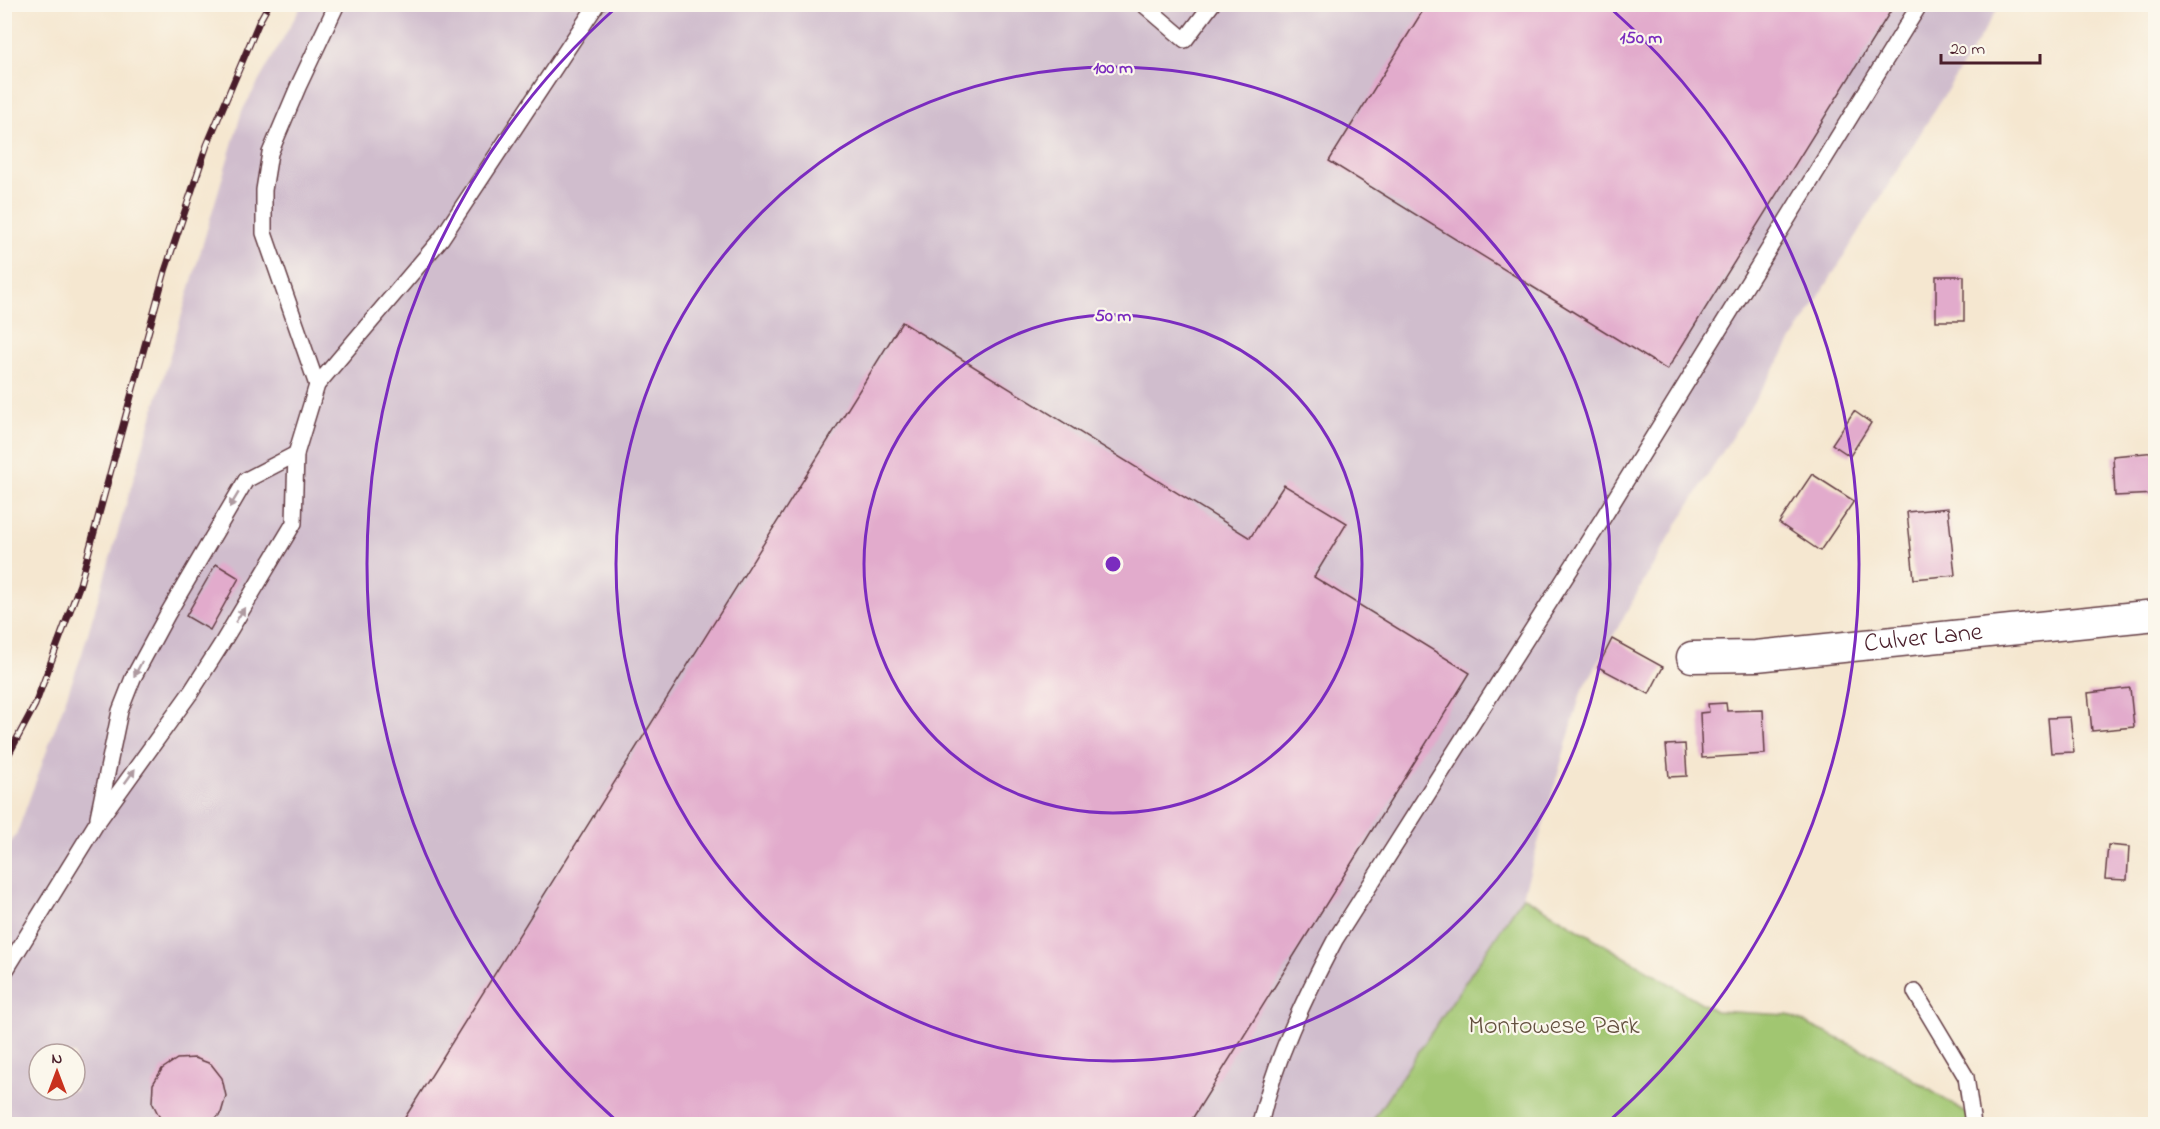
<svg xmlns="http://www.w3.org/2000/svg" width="2160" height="1129" viewBox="0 0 2160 1129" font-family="'Indie Flower',sans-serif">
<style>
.industrial{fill:#d0bdcd;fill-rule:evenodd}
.green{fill:#a1c671;stroke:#76724e;stroke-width:1.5}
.building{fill:#e2abcc}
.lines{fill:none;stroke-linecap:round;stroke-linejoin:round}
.lane-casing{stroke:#643d44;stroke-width:18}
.street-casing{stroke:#643d44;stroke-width:33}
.lane{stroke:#fff;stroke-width:15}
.street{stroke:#fff;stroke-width:30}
.rail-casing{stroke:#4a1f2b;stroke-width:7}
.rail{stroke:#fbf7ec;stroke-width:4.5;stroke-dasharray:14;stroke-linecap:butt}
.oneway{fill:#ae9aa0}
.ring{fill:none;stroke:#7b2cbf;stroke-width:3}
.labels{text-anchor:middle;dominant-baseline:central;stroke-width:4.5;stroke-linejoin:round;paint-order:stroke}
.street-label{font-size:26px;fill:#4a1f2b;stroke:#fbf7ec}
.park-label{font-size:26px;fill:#645140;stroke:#fbf7ec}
.centre{fill:#7b2cbf;stroke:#fbf7ec;stroke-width:3}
.ring-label{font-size:18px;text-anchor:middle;font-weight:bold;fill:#7b2cbf;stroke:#fbf7ec;stroke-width:4.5;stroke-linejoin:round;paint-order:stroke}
</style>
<rect width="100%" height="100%" fill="#fbf7ec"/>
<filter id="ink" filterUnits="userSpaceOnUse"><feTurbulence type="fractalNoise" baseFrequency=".0167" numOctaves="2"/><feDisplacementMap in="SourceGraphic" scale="12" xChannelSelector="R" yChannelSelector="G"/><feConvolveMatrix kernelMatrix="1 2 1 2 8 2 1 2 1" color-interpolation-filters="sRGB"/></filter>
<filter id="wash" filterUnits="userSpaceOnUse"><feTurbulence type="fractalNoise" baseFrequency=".008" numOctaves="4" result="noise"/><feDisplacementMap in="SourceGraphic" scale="24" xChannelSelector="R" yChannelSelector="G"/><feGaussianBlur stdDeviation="1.35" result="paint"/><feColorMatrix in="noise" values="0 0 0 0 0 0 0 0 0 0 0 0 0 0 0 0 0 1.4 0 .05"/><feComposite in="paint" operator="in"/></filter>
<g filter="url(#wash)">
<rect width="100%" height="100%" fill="#f5e7d0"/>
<path class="industrial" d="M302 5H2000L1661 551 1581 693 1523 896 1370 1124H5L4 853 17 833 81 657 242 111ZM39 1054H75V1090H39Z"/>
<polygon class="green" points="1523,896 1715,1011 1788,1015 1882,1059 1983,1124 1370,1124"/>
<g id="blocks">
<g class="building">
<polygon points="1427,4 1895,4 1667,370 1329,161"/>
<rect x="1936" y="276" width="28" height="45"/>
<polygon points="902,322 1250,538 1284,485 1347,523 1314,577 1470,673 1189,1124 401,1124"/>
<polygon points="1854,411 1871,423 1850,456 1832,444"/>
<polygon points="2156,452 2156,494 2115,496 2113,456"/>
<polygon points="1812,474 1854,501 1820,551 1779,523"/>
<polygon points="1948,508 1955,575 1914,579 1907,512"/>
<polygon points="216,564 239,578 210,630 186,616"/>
<polygon points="1612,639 1663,667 1649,694 1598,667"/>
<polygon points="2130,688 2134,727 2092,731 2088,693"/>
<polygon points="1726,703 1727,711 1763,710 1765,754 1702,758 1700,713 1709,712 1708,704"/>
<polygon points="2070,717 2074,752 2051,753 2048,718"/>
<polygon points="1685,744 1687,776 1669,777 1666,745"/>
<polygon points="2108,845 2129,847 2127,880 2105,879"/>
<polygon points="195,1058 211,1064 222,1078 226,1096 221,1113 210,1124 169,1124 160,1118 152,1102 153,1084 162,1069 177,1059"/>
</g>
</g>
</g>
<g filter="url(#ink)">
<use href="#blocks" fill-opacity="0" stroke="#643d44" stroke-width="1.5"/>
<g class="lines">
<defs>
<g id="lane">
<polyline points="1143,4 1185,40 1212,4"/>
<polyline points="317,385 264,233 264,190 270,153 298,87 337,4"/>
<polyline points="98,817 120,711 133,678 167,615 246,480 296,454"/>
<polyline points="4,973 96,824 191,692 221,645 294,523 296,454 317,385 441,239 597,4"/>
<polyline points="1915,992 1966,1077 1973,1124"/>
<path d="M1260 1124C1275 1059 1304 999 1335 940L1603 518 1920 4"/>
</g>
<g id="street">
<path id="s1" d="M1692 657 1756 656 2156 615"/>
</g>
</defs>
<use href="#lane" class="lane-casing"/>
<use href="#street" class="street-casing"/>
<use href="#lane" class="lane"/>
<use href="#street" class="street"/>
<defs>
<polyline id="rail" points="4,763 35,705 80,584 165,271 207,145 259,22 269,4"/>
</defs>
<use href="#rail" class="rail-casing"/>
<use href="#rail" class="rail"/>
</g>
<defs><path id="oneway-solid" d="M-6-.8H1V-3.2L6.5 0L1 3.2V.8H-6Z" transform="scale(1.5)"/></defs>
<g class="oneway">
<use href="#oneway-solid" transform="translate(234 500) rotate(121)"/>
<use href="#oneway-solid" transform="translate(240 615) rotate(-58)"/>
<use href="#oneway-solid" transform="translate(138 669) rotate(118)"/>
<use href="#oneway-solid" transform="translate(130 776) rotate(-54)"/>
</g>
</g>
<g class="ring">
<circle cx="1113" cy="564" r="249"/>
<circle cx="1113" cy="564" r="497"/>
<path d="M619 1123A746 746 0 0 1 619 5M1607 5A746 746 0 0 1 1607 1123"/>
</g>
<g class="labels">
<g class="street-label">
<text stroke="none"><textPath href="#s1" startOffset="232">Culver Lane</textPath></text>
</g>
<g class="park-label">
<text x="1554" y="1027">Montowese Park</text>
</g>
</g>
<circle cx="1113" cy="564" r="9" class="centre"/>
<g class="ring-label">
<text x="1641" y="43">150 m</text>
<text x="1113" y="73">100 m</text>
<text x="1113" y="321">50 m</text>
</g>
<rect width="2160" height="1129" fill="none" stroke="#fbf7ec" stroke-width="24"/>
<g transform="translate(57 1072)"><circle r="28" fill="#fbf7ec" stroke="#b4a19f" stroke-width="1.5"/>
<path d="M0-4.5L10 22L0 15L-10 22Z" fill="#c8321e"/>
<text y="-9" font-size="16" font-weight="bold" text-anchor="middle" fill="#4a1f2b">N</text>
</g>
<path d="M1941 54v9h99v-9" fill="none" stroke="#4a1f2b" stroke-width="3"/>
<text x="1950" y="54" font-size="18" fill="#4a1f2b" stroke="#fbf7ec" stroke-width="4.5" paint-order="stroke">20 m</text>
</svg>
